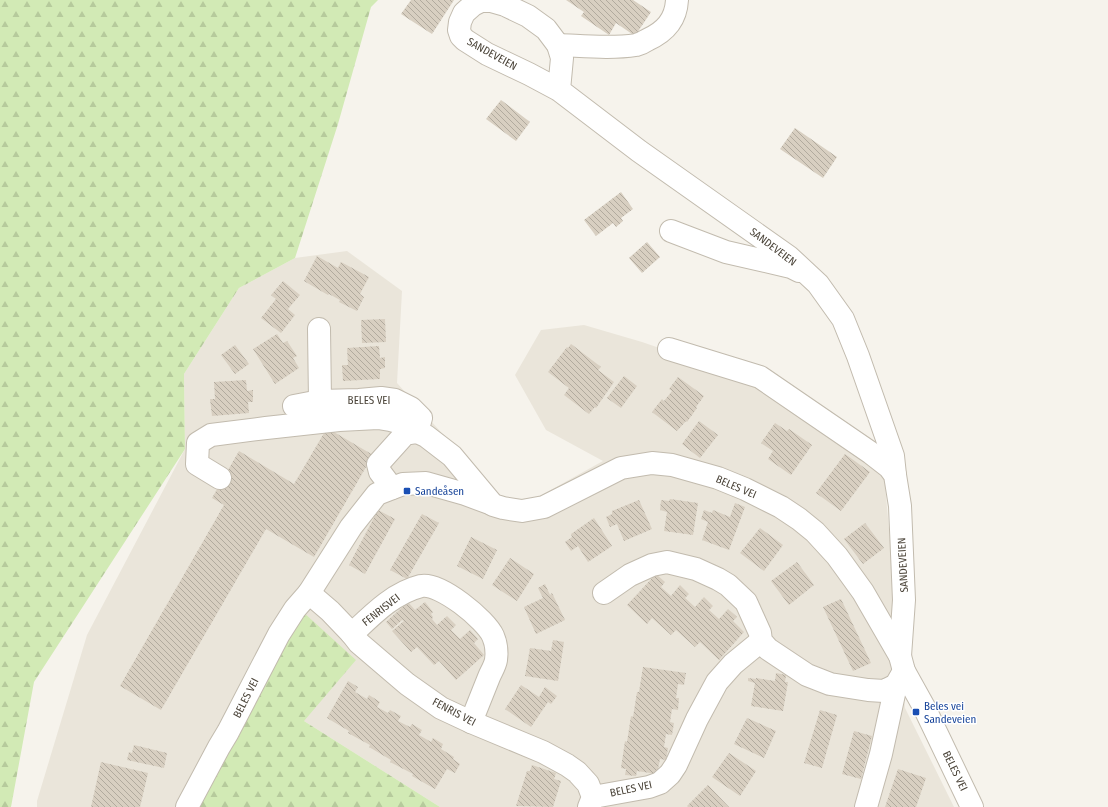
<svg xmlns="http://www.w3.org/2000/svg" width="1108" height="807" viewBox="0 0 1108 807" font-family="'Fira Sans Condensed',sans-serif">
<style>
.residential{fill:#eae5da}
.forest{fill:url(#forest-firs)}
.building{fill:url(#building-back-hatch)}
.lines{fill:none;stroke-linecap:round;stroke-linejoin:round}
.minor-casing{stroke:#c2bbae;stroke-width:24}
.minor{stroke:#fff;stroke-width:22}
.transit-dot{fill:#1a4fb4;stroke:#fff;stroke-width:1.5}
.labels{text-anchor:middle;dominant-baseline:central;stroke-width:3;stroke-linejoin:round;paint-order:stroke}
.street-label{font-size:11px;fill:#4b4439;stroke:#fff}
.transit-label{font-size:11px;fill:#164399;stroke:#fff;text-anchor:start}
</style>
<defs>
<pattern id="forest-firs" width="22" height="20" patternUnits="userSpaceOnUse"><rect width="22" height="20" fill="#d2eab5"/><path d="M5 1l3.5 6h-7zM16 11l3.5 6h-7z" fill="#b6ca9c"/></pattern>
<pattern id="building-back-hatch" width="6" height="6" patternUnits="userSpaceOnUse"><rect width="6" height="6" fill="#d8cfc1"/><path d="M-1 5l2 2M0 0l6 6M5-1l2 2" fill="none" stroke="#b1aa9e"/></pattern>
</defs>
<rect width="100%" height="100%" fill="#f6f3ec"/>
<polygon class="residential" points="347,251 402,291 397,383 499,497 529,502 603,461 546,430 515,375 541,330 584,325 642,342 761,383 884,474 905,708 954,807 440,807 304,721 179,807 37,807 37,801 87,635 185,449 184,374 239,288 295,258"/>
<g class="forest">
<polygon points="0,0 378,0 371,7 338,124 295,258 239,288 184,374 185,449 34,682 11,807 0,807"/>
<polygon points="303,612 356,660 304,721 440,807 199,807"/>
</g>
<g class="building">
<polygon points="411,0 454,0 432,34 401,14"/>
<polygon points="566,0 633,0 651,12 635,36 616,23 609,35 581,16 584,12"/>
<polygon points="501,100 530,122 516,141 486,119"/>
<polygon points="795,128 837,157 823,178 780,149"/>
<polygon points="621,192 633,209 621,218 623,221 616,227 613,223 596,236 584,220"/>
<polygon points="647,242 660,257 642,273 629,258"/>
<polygon points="317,256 338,268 341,262 369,277 360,294 364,297 357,311 339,302 340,300 329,294 328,295 304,281"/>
<polygon points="283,281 300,295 288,309 295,315 281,333 261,318 276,299 271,295"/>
<polygon points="385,319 386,342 362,343 361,320"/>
<polygon points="277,334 283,343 287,341 297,356 293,358 299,368 275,384 253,349"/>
<polygon points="571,344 601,367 598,370 614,382 596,408 595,407 589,414 564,395 569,388 548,372 567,347 568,348"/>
<polygon points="235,345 249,364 235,374 221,355"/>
<polygon points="379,346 380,358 385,357 385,368 380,369 380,379 343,381 342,365 348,365 347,348"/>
<polygon points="624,376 637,386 621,408 607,398"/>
<polygon points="678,377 704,396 696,407 697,408 687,422 686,421 677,431 652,412 662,399 664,401 672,391 669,389"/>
<polygon points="246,380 247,391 253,390 253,402 248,402 249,413 212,416 210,399 215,399 214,382"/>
<polygon points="699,421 718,435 700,458 682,444"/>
<polygon points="775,423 787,431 789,429 812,445 791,475 768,459 773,451 761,443"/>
<polygon points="327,428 373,455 314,557 266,529 161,710 120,686 224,505 212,498 239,451 294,484"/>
<polygon points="845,454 870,472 841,511 816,493"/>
<polygon points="670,499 698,503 693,535 664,531 667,512 660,510 661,500 669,501"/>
<polygon points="639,500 652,529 624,541 617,524 610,527 606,517 612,514 612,511"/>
<polygon points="735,503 745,507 729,550 702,540 708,522 701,519 704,510 712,513 713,510 730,517"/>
<polygon points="378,510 395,519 365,574 349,565"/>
<polygon points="422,514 439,523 407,579 390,570"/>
<polygon points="594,518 612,546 588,562 578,546 571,551 565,542 572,537 571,534"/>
<polygon points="865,523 884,548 863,564 844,539"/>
<polygon points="760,528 783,545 764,571 740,553"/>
<polygon points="471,537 497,550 483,579 457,566"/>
<polygon points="510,558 534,574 517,601 492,585"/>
<polygon points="797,562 814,585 789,605 771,581"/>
<polygon points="656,574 665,582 661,587 671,596 680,585 689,594 685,598 695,607 704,597 713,606 709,610 719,619 728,609 737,617 733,621 744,632 719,660 700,642 695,647 676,630 671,635 652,618 647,624 627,605"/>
<polygon points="545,584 550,595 552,593 565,620 536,634 524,607 543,598 538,588"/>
<polygon points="841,599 871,663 853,671 823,607"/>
<polygon points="408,602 415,610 425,602 433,612 431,614 433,617 432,619 437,625 447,616 456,625 451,630 460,639 470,630 478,639 474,643 484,655 456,680 439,661 434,665 417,647 411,652 392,631 404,621 402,620 392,629 386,622"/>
<polygon points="553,640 564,642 558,681 525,676 530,648 551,651"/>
<polygon points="643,667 686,673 684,685 678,684 676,698 679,698 678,710 672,709 670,722 674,723 672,735 666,734 664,747 668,748 666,760 660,759 657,774 637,771 636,776 625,775 626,769 621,768 625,741 627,742 631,716 633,717 637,692 639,692"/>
<polygon points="776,673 786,675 785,682 788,682 783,711 751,706 755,683 748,681 748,678 756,679 756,678 775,681"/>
<polygon points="348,681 358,687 355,692 367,699 369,695 380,702 377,707 388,713 390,710 401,716 398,721 410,727 412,724 422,730 419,735 431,742 433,738 443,744 441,749 454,757 453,759 460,764 455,773 447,769 435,789 412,776 413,774 390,762 391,760 369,747 370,745 348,733 349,731 327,718"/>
<polygon points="521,685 539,697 545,687 557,696 551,704 548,702 531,727 505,709"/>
<polygon points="820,710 837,715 822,768 804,763"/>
<polygon points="747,718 776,731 764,758 734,744"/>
<polygon points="854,731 872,736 861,779 842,774"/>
<polygon points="134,745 167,753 164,768 127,760 129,752 132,753"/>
<polygon points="729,753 756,771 740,796 712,777"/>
<polygon points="101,762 148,773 140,807 91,807"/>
<polygon points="532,765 556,773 554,779 561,781 553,807 516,806 527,771 530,771"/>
<polygon points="898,769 926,778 916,807 885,807"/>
<polygon points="708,785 729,807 688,807 687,806"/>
</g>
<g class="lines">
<defs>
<g id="minor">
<path d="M558 45C584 46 611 49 636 45 640 44 644 42 647 40 665 32 676 20 677 0"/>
<polyline points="559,90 562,58 558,45 546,29 528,16 505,5 491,1 481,1 473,5 464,13 460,22 459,30 461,36 465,40 487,54 529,74 559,90 639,151 789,257 818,284 843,319 858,356 893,456 895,475"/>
<polyline points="671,231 726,252 791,267 799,271"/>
<polyline points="669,349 760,377 871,453 889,467 895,475 900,506 904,600 900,656"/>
<polyline points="294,406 320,401"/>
<polyline points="220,478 197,464 198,443 211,435 266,428 339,420 378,418 390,420 401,423 417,432 421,418 411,408 395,400 381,398 359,400 320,401 319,329"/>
<polyline points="392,488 380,472 378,464 405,434 417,432 426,436 452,456 493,505 503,508 522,511 544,507 621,468 652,463 672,465 718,478 745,489 781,507 799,519 815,532 837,556 863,592 900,656 904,671 924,707 972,807"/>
<polyline points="309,593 351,527 377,494 403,484 426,483 465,494 492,504"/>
<polyline points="604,593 630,575 652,565 667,562 696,569 718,579 728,585 746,602 760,633 761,641 768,649 807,675 830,684 868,690 884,691 896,685 904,671"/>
<path d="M352 634C372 615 393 593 421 586 440 582 486 620 493 636 496 643 497 653 496 660 495 666 491 672 489 677 483 692 477 707 471 722"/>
<polyline points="593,797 649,787 660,783 670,774 676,765 697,719 717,682 733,664 761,641"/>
<polyline points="187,807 219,747 228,732 279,634 295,609 309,593 330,611 352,634 359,643 407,684 441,708 471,722 543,752 567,765 577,772 588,784 593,797 589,807"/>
<polyline points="866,807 881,754 896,685"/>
</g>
</defs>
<use href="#minor" class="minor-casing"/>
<use href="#minor" class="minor"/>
</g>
<g class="transit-dot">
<rect x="403" y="487" width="8" height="8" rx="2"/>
<rect x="912" y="708" width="8" height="8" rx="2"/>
</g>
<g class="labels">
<g class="street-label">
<text transform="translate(492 54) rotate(29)">SANDEVEIEN</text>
<text transform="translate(773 247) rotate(37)">SANDEVEIEN</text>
<text x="369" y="400">BELES VEI</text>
<text transform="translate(736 487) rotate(23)">BELES VEI</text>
<text transform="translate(903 565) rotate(-93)">SANDEVEIEN</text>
<text transform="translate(381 610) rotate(-38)">FENRISVEI</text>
<text transform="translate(246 698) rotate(-63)">BELES VEI</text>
<text transform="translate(454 712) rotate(28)">FENRIS VEI</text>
<text transform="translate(955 771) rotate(64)">BELES VEI</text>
<text transform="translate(631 789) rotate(-12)">BELES VEI</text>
</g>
<g class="transit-label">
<text x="415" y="491">Sandeåsen</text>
<text x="924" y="706">Beles vei<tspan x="924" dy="13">Sandeveien</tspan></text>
</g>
</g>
</svg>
